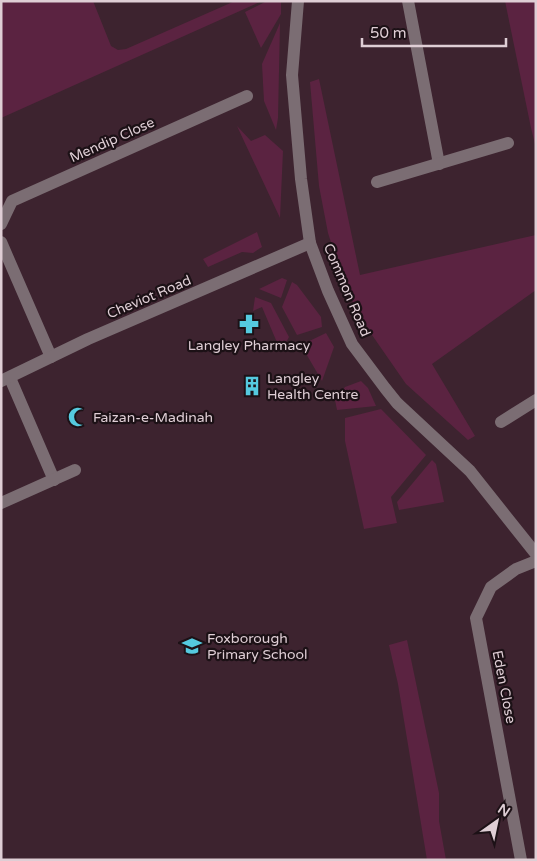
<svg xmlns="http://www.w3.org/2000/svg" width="537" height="861" viewBox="0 0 537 861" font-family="'Varela Round',sans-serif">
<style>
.green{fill:#5b2341}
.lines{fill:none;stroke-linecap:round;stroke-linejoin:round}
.minor{stroke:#7b6d73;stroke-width:12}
.labels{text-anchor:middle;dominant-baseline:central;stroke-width:4.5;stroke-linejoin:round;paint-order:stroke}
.street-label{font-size:14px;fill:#dfced5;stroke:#1c1116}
.poi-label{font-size:14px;fill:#dfced5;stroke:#1c1116;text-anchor:start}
</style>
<rect width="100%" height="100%" fill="#3d232f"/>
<g class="green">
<polygon points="1,1 93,1 111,46 118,50 126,49 235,1 262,1 1,118"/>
<polygon points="267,1 281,1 281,14 261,48 245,12"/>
<polygon points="505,1 536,1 536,148 531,128"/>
<polygon points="280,23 278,118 276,130 264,101 262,64"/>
<polygon points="319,79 360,275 536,235 536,290 432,364 475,436 468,440 406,384 372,335 347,292 328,233 319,186 310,82"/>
<polygon points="237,126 251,141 265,135 283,151 280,218"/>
<polygon points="257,232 262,247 253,253 242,252 208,267 203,259"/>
<polygon points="282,278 287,280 281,298 259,289"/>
<polygon points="292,282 297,285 321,317 322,327 297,335 282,307"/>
<polygon points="255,297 271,303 289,337 281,352 262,307 253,311"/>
<polygon points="326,333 334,347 322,381 301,345"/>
<polygon points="361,381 368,388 376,406 337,410 335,400 345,387"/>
<polygon points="381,409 426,455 391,497 397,523 364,529 345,441 345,418"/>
<polygon points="432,460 436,464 444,502 399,510 397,502"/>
<polygon points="407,640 439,793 439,821 446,860 427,860 398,684 389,645"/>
</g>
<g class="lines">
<g class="minor">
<polyline points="298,1 292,75 301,179 310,243 328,291 352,344 385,388 397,403 470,471 536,554"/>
<polyline points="408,1 439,164"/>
<polyline points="377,182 508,143"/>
<polyline points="1,224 12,201 247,96"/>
<polyline points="1,242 51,357"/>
<polyline points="10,378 54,480"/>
<polyline points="1,381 88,339 310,243"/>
<polyline points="501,422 536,400"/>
<polyline points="1,503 75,470"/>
<polyline points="521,860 476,618 491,587 516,569 536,561"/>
</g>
</g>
<defs>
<symbol id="pharmacy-bare" viewBox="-9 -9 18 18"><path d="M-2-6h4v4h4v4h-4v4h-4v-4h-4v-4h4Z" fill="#55cadf" stroke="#1c1116" stroke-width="2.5" paint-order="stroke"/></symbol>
<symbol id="building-bare" viewBox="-9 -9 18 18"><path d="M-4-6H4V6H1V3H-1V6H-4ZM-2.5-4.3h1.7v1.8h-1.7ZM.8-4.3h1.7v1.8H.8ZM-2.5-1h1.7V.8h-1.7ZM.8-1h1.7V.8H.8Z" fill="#55cadf" stroke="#1c1116" stroke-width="2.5" paint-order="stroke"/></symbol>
<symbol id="mosque-bare" viewBox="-9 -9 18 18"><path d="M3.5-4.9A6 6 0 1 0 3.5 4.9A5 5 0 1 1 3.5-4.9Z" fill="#55cadf" stroke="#1c1116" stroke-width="2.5" paint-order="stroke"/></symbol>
<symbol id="school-bare" viewBox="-9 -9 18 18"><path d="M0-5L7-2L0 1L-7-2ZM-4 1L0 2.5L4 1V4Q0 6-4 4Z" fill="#55cadf" stroke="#1c1116" stroke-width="2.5" paint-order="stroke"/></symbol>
</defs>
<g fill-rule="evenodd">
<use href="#pharmacy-bare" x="235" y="310" width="28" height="28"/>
<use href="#building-bare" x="238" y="372" width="28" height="28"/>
<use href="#mosque-bare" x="64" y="403" width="28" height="28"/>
<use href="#school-bare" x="178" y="632" width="28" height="28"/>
</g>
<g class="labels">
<g class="street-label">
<text transform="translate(112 140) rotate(-24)">Mendip Close</text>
<text transform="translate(347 290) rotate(67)">Common Road</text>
<text transform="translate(149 297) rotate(-23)">Cheviot Road</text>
<text transform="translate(504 687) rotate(79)">Eden Close</text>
</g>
<g class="poi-label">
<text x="249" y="345" text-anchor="middle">Langley Pharmacy</text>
<text x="267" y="378">Langley<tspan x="267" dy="16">Health Centre</tspan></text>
<text x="93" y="417">Faizan-e-Madinah</text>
<text x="207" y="638">Foxborough<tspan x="207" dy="16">Primary School</tspan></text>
</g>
</g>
<rect width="537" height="861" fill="none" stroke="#dfced5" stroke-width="5"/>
<g transform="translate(497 821) rotate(33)" stroke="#1c1116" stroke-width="4" paint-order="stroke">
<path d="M0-4L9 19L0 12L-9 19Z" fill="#dfced5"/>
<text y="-8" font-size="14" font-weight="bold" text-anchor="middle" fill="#dfced5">N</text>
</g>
<path d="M362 38v8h144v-8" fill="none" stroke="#dfced5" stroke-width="2.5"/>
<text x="370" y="38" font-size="15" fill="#dfced5" stroke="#1c1116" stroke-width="4" paint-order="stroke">50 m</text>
</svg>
